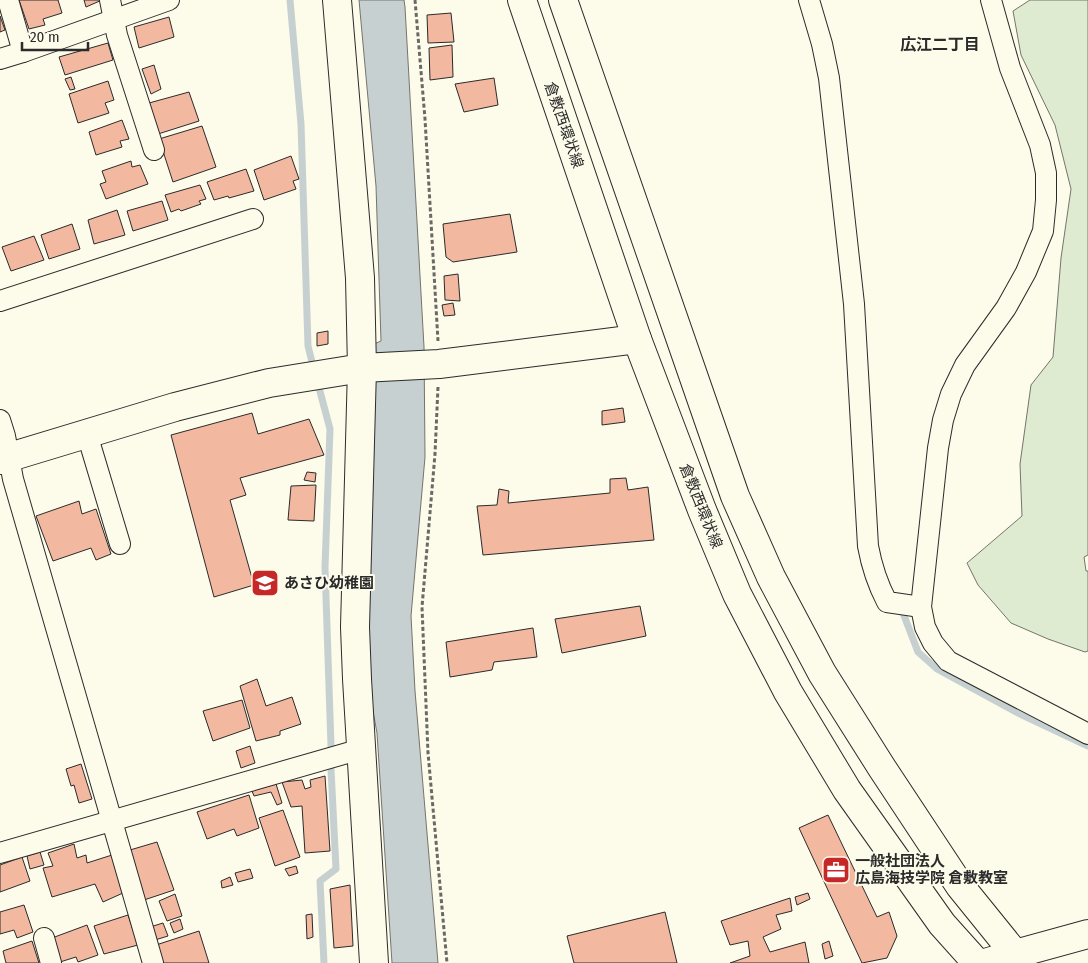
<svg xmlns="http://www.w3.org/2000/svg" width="1088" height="963" viewBox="0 0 1088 963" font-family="'Fira Sans Condensed','Noto Sans JP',sans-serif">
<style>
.green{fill:#deebd1;stroke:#74746e}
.water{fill:#c7d0d0;stroke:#74746e}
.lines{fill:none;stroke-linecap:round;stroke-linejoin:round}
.stream{stroke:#c7d0d0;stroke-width:7}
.building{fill:#f2b8a0;stroke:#2b2b2b}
.street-casing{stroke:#2b2b2b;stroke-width:22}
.secondary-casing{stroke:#2b2b2b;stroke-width:30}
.primary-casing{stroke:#2b2b2b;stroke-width:30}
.highway-casing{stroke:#2b2b2b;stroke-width:30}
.path{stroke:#6a6964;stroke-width:3;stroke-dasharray:4 2.5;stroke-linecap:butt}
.street{stroke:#fdfbea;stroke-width:20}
.secondary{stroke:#fdfbea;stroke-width:28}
.primary{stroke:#fdfbea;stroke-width:28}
.highway{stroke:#fdfbea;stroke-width:28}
.labels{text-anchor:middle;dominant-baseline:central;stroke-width:4;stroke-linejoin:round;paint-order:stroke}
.street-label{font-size:15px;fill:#2b2b2b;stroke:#fdfbea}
.poi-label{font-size:15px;font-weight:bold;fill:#2b2b2b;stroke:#fdfbea;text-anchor:start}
.neighbourhood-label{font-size:16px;font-weight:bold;fill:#2b2b2b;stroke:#fdfbea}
</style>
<rect width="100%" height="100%" fill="#fdfbea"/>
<polygon class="green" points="1030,0 1088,0 1088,555 1084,557 1086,571 1088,571 1088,651 1085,652 1048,639 1011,623 978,585 967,563 1022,516 1020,464 1031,385 1053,357 1061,258 1071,189 1055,125 1021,55 1013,11"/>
<polygon class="water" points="359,0 404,0 405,7 424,347 425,457 411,616 415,691 438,963 392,963 377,733 368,684 367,634 375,393 374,344 381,341 376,186"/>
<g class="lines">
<g class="stream">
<polyline points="290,0 301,124 308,346 314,370"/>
<polyline points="317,380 330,429 325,567 331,746"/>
<polyline points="903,613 918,652 937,669 1020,714 1088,746"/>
<polyline points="324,963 320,881 336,869 331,769"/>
</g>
</g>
<g class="building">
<polygon points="19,0 58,0 62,13 43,19 45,25 29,29"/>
<polygon points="84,0 102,0 86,7"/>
<polygon points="451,13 454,42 428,43 427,15"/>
<polygon points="0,16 5,30 0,32"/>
<polygon points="169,17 174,37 139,48 134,27"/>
<polygon points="108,43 113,60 65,75 59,57"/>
<polygon points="452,45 453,77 430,80 429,48"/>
<polygon points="154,65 161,89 151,94 142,69"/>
<polygon points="71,77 75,89 70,90 65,79"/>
<polygon points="494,78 498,105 464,112 455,84"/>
<polygon points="108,81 114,100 105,103 109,113 78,123 69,94"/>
<polygon points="189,92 199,121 158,134 149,103"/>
<polygon points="122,120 129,139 120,141 122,147 96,155 89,132"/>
<polygon points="202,126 216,167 173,182 159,139"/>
<polygon points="291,156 299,179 293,181 296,189 264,200 254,170"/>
<polygon points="131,161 132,167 140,165 148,184 106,199 100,184 106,182 102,171"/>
<polygon points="246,169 254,191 229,198 228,196 214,200 207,182"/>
<polygon points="200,185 206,199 199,201 201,204 181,211 179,209 171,212 165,195"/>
<polygon points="162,201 168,220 133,231 127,211"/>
<polygon points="117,210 125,235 94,244 88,220"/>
<polygon points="510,214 517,252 453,262 446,257 443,224"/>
<polygon points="72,224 80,249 49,259 41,235"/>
<polygon points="34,236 44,260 11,271 2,247"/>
<polygon points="458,274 460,301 445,300 444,276"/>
<polygon points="453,303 455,315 444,316 442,305"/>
<polygon points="328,331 328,344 317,346 317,333"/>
<polygon points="623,408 625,422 602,425 602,411"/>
<polygon points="252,413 258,434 309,419 324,455 240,478 246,495 230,500 254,585 214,597 171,435"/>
<polygon points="307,472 316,473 315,482 304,480"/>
<polygon points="626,478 628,490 648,487 654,540 483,555 477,506 497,505 499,489 509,491 508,503 610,493 610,479"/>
<polygon points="316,485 314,521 288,520 291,486"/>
<polygon points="79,501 82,514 96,509 111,554 96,560 91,548 53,561 36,516"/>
<polygon points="640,606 646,636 562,653 555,619"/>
<polygon points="533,628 537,657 494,662 492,670 450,677 446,642"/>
<polygon points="257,679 266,706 292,697 301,724 280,731 280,735 256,741 240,686"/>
<polygon points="242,700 250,728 213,741 203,711"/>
<polygon points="250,746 255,763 241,768 236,751"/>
<polygon points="81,764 92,799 79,803 74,785 71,786 66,769"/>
<polygon points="325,776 330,851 305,853 302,806 291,807 282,782 302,780 305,789 311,787 310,780"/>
<polygon points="276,784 282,803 277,805 271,792 254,796 252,791"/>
<polygon points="249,795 259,828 237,836 234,829 207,839 197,812"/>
<polygon points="283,810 300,857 275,866 259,818"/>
<polygon points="828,815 877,917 889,912 897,936 887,958 862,963 799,828"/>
<polygon points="157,842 174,890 144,900 130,850"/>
<polygon points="74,844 77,858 86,855 87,863 112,855 123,893 103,902 95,884 52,897 43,868 53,866 48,853"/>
<polygon points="40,852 44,865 30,869 27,856"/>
<polygon points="22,857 30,881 0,892 0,865"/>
<polygon points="296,866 298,873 289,876 285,869"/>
<polygon points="250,869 253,878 238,882 235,873"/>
<polygon points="230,877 233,885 222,888 221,881"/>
<polygon points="350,885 353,946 334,948 330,889"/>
<polygon points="808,893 810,899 797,905 795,897"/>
<polygon points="175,894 182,916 167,921 159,901"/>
<polygon points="790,898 792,911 776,915 781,929 763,937 770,952 805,942 809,963 730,963 750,956 748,941 730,945 721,921"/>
<polygon points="24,905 33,932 17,938 14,930 0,934 0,912"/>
<polygon points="665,912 677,963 574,963 567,936"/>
<polygon points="312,914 313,937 307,939 306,915"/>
<polygon points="128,915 138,945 104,954 94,926"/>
<polygon points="180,919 183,929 174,933 170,923"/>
<polygon points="163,923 168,936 155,940 150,927"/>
<polygon points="87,925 98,955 78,962 76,957 60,962 52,938"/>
<polygon points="199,931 209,963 161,963 156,945"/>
<polygon points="32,941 39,963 6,963 3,951"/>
<polygon points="829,941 833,956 825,959 822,944"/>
</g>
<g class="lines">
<defs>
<g id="street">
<polyline points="8,0 23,52"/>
<polyline points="110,0 117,35 154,150"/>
<path d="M809 0 822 44 829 78 854 304 868 546C872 568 877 583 887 602L921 607"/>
<polyline points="991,0 1010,68 1040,145 1046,173 1046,200 1043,231 1026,272 1006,308 965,365 951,394 943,420 938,448 921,607 925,627 933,643 948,661 1088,734"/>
<polyline points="0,59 23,52 169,0"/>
<polyline points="0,301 253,219"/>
<polyline points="0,420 5,436 13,479 153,963"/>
<polyline points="87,434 120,544"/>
<polyline points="0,853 361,749"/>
<polyline points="44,938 51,963"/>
</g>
<g id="secondary">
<polyline points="337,0 360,278 362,368 355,627 357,679 374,963"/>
<polyline points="522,0 637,339 702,510 737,594 788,692 847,790 942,924 977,963"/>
<polyline points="563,0 735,496 771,577 822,673 882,768 960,886 1015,954"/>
<polyline points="0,460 175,407 269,383 362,368 439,364 637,339"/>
</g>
<polyline id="primary" points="1015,954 1088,934"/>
<polyline id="highway" points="985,963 1015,954 1022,963"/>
</defs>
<use href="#street" class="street-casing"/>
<use href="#secondary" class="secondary-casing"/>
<use href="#primary" class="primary-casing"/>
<use href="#highway" class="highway-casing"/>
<g class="path">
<polyline points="415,0 425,119 438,341"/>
<polyline points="438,387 435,454 422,607 428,753 447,963"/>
</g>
<use href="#street" class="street"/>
<use href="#secondary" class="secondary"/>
<use href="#primary" class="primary"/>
<use href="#highway" class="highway"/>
</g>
<defs>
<symbol id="school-square" viewBox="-11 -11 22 22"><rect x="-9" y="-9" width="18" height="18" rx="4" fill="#c62828" stroke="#fdfbea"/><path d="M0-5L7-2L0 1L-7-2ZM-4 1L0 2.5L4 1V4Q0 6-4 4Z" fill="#fff"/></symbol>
<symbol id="office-square" viewBox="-11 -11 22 22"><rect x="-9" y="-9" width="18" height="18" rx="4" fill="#c62828" stroke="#fdfbea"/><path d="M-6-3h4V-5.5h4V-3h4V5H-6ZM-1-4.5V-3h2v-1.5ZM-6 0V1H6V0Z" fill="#fff"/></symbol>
</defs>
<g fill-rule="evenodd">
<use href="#school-square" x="249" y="567" width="32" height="32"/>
<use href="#office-square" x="820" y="854" width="32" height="32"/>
</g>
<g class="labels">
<g class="street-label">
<text transform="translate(564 125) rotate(71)">倉敷西環状線</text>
<text transform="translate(701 506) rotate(68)">倉敷西環状線</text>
</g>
<g class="poi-label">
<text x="284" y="583">あさひ幼稚園</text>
<text x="855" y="861">一般社団法人<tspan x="855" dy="17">広島海技学院 倉敷教室</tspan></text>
</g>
<g class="neighbourhood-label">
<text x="940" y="44">広江二丁目</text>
</g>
</g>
<path d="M22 42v8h66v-8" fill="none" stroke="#2b2b2b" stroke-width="2.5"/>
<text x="30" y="42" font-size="15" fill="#2b2b2b" stroke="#fdfbea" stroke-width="4" paint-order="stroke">20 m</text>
</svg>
